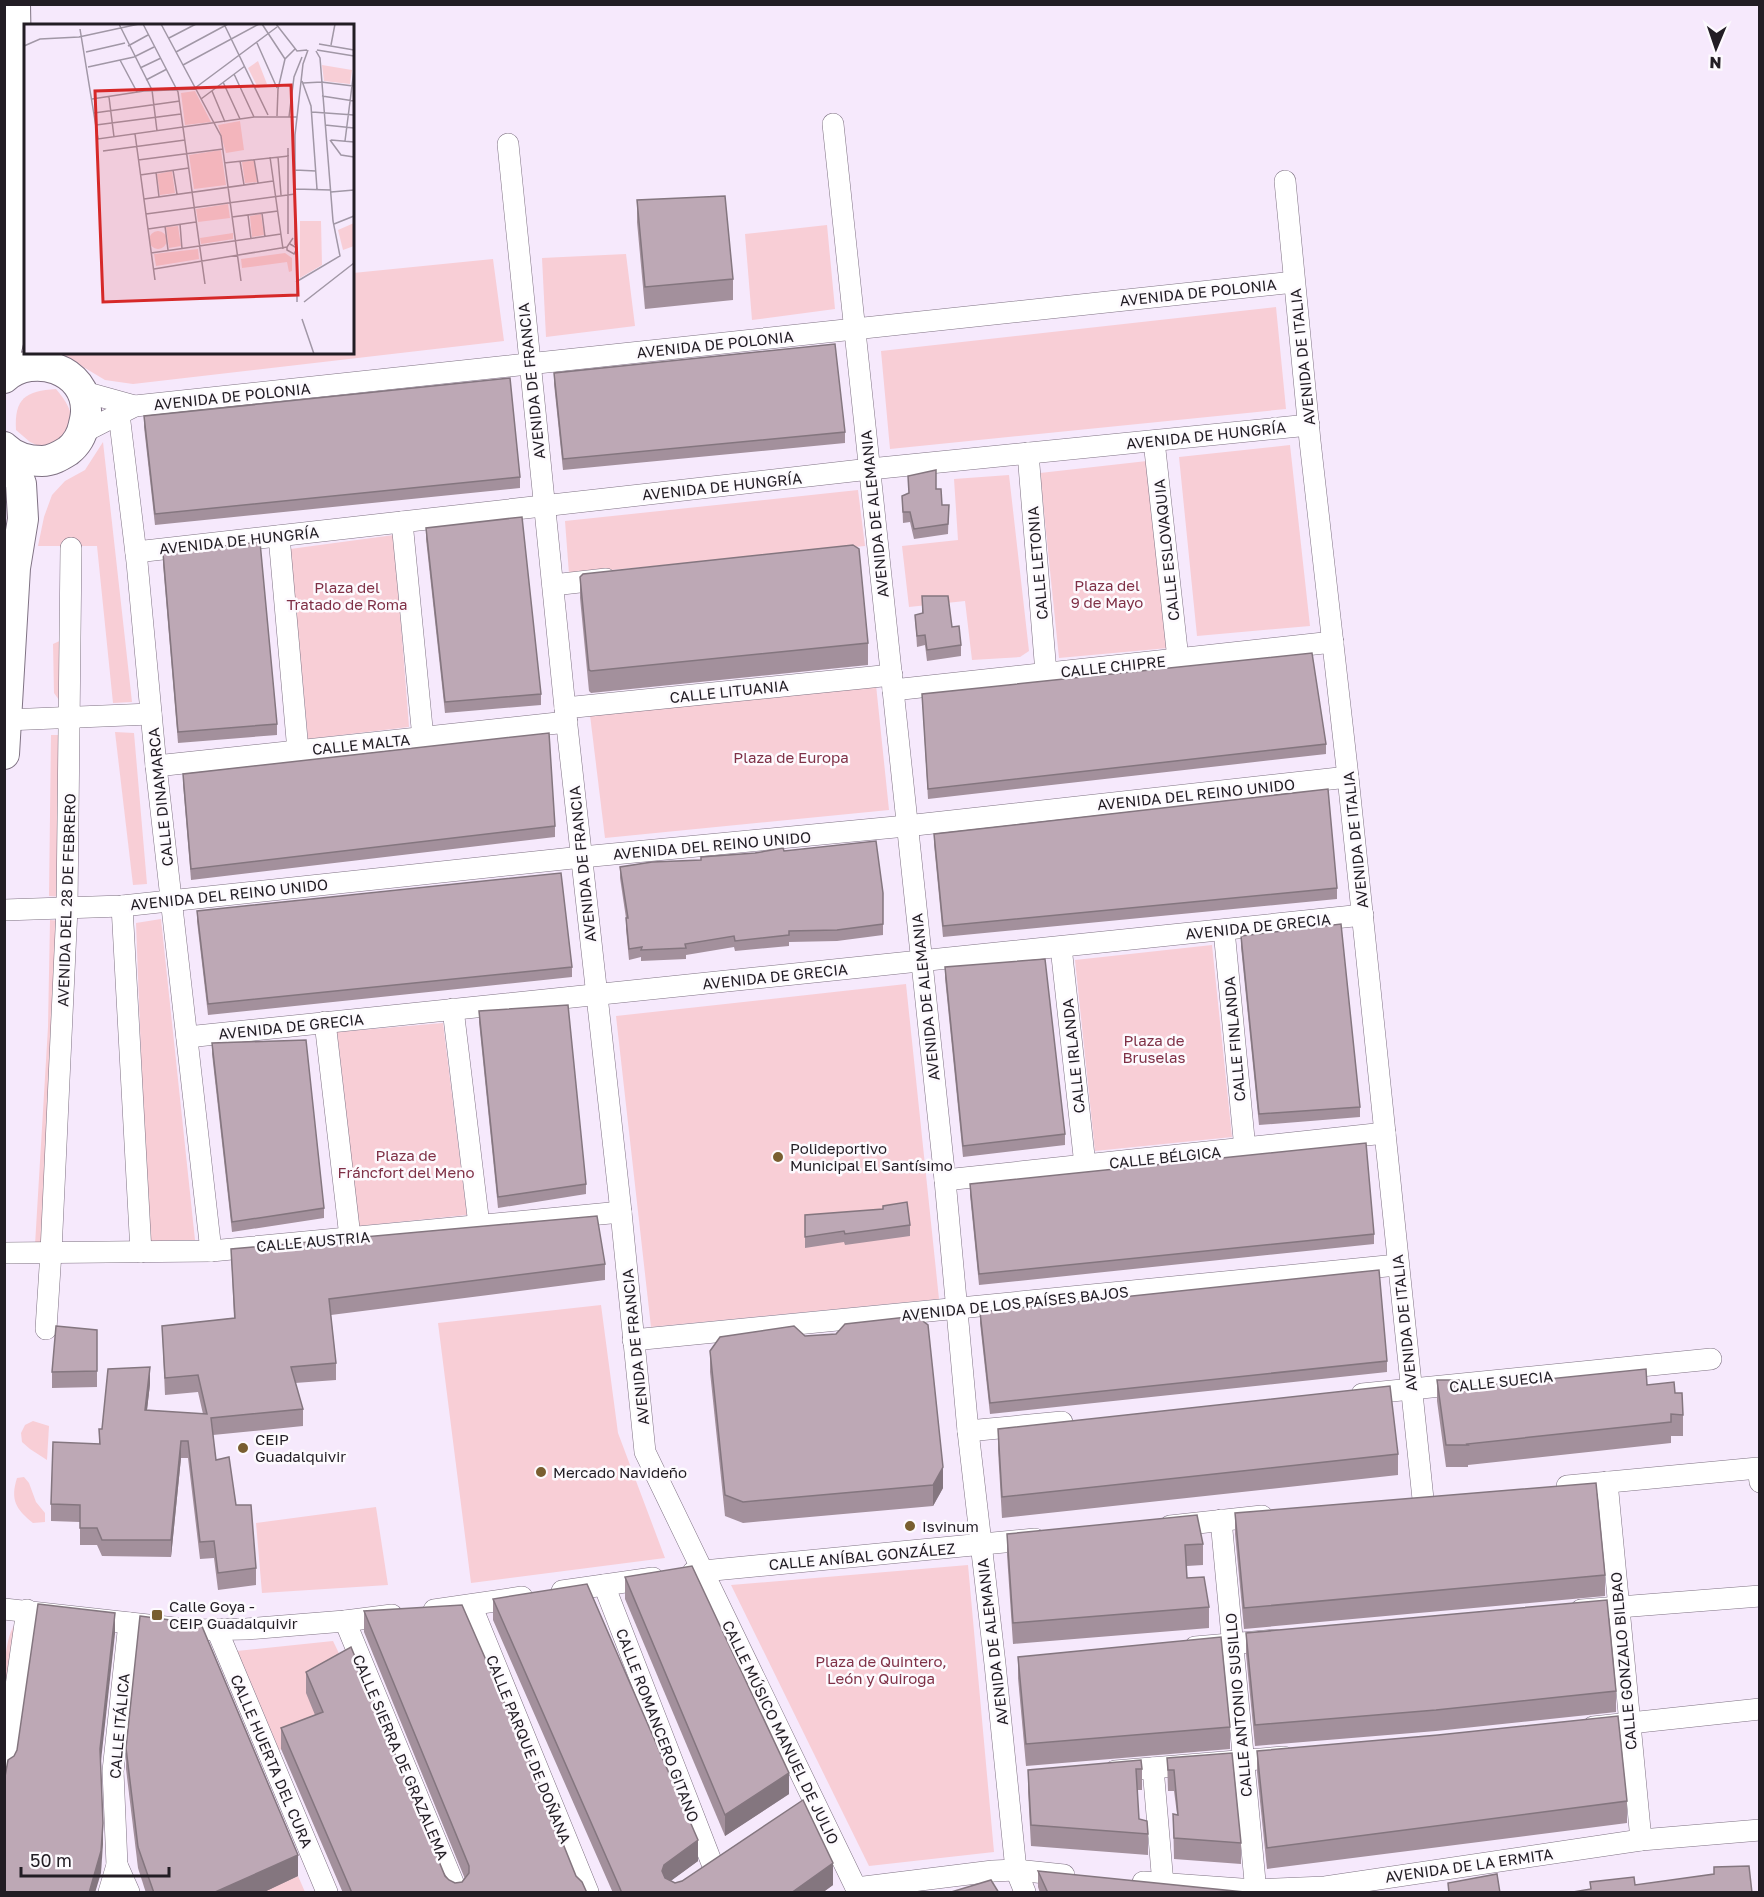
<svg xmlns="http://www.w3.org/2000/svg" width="1764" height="1897" viewBox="0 0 1764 1897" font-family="'Golos Text',sans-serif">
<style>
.green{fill:#f8ced6}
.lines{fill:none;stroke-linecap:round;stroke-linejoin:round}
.street-casing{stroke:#7f7283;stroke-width:22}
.secondary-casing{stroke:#7f7283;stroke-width:32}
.street{stroke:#fff;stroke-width:21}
.secondary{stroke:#fff;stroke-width:30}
.wall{fill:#a3909c}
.shaded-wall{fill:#84767f}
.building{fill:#bda8b5;stroke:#84767f;stroke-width:1.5}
.poi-dot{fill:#795e30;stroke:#fdfafe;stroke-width:2}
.labels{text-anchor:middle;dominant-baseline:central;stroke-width:5;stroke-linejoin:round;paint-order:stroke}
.street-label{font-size:15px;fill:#221d24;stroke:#fdfafe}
.park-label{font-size:15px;fill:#7f3046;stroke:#fdfafe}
.poi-label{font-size:15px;fill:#221d24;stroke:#fdfafe;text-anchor:start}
.inset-road{fill:none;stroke:#a197a6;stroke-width:1.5}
.view{fill:#d62828;fill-opacity:0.15;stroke:#d62828;stroke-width:3}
.inset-edge{fill:none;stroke:#221d24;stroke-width:3}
</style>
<rect width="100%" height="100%" fill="#f6e9fc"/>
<g class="green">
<polygon points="827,225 835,309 752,320 745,234"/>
<polygon points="626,254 635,326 546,337 542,258"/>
<polygon points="493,259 504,341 133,384 105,380 60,353 352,352 353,273"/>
<polygon points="1276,307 1286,409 890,449 881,351"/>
<path d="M56 389C67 402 72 411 73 428L60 441 43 448 30 442 16 430C14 398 26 391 56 389Z"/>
<polygon points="103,442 132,702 113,703 97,546 38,546 44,517 52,495 65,481 85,470"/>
<polygon points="1290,445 1310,626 1197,636 1179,457"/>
<polygon points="1147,461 1168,648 1059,658 1040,473"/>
<polygon points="1009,475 1029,651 1020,657 972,660 965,601 909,607 902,546 958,540 954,479"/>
<polygon points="858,490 865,546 569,574 565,521"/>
<polygon points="394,535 409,727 308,739 290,549"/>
<polygon points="64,639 64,707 54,693 53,644"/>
<polygon points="876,685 889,810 605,838 590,715"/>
<polygon points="115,732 134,733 147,884 133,885"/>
<polygon points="51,735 63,735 63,897 49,896"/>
<polygon points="161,919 195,1240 148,1241 136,923"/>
<polygon points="50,920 62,921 48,1244 35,1245 48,1027"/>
<polygon points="1212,945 1232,1137 1095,1151 1075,960"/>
<polygon points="906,984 939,1299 651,1327 616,1016"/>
<polygon points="443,1023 467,1215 359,1226 337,1032"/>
<polygon points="601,1305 618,1433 665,1558 471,1583 438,1323"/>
<polygon points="33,1421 49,1426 47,1460 30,1449 22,1442 21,1433 25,1425"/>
<path d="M24 1477 29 1483 36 1502 45 1513V1522L33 1523C16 1509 10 1500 17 1478Z"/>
<polygon points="376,1507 388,1585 262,1593 256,1523"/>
<polygon points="968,1565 994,1852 869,1866 731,1585"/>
<path d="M17 1623 4 1739C4 1717 0 1634 17 1623Z"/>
<polygon points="333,1641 347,1670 323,1733 279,1750 237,1651"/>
<polygon points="298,1876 305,1892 262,1892"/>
</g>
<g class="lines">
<defs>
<g id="street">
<polyline points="833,124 945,1180 968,1431 995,1664 1016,1870 1025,1892"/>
<polyline points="508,144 565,708 621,1212 645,1452 858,1892"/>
<polyline points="1285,181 1310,441 1348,777 1423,1499"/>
<polyline points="81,391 135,406"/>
<polyline points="119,414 137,562 156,766 211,1251"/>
<polyline points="82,433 135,406 1294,282"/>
<polyline points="1154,441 1178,659"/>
<polyline points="1028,453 1046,673"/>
<polyline points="402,522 423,738"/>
<polyline points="279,536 298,751"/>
<polyline points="136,552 870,469 1309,425"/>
<polyline points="553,585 606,579"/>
<polyline points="893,690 1333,642"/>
<polyline points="565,708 892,675"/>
<polyline points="6,720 151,714"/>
<polyline points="156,766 567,722"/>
<polyline points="122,906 141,1252"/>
<polyline points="4,910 122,906 582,857 906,826 1348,777"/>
<polyline points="1224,930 1245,1149"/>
<polyline points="1061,947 1085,1165"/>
<polyline points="453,1009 479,1225"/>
<polyline points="325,1022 350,1237"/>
<polyline points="187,1037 1363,915"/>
<polyline points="945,1180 1385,1133"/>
<polyline points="4,1253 211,1251 621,1212"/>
<polyline points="46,1329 51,1252 67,908 71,548"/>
<polyline points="633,1340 1397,1265"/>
<polyline points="1362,1394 1711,1359"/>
<polyline points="968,1431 1062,1422"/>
<polyline points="1607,1482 1641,1840"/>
<polyline points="1567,1486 1758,1468 1760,1482"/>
<polyline points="1221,1520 1256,1892"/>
<polyline points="1170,1526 1262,1516"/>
<polyline points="693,1572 1035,1539"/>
<polyline points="604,1585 713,1866"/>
<polyline points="562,1591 653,1578"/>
<polyline points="471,1605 588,1892"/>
<polyline points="4,1609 193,1630 246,1629 345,1621 392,1615"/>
<polyline points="434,1610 522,1597"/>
<polyline points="1581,1610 1760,1596"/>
<polyline points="345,1621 457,1892"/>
<polyline points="217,1630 327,1892"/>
<polyline points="1195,1647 1275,1640"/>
<polyline points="1593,1727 1760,1709"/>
<polyline points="1153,1768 1163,1884"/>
<polyline points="4,1769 27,1610"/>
<polyline points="1115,1771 1284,1757"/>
<polyline points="117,1865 129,1892"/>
<polyline points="1143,1882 1255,1890 1325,1887 1641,1840 1760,1830"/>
<polyline points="856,1888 993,1871 1016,1870 1064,1875"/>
<polyline points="109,1892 117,1865 113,1771 129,1623"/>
</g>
<g id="secondary">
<polyline points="4,359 16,309 15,205 17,116 15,4"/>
<path d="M4 378C33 352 87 369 86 411 86 415 85 420 84 424 82 435 77 444 68 451 60 456 52 461 42 461 29 461 14 457 4 447"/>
<polyline points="4,754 15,568 23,519 21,484 9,452"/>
</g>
</defs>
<use href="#street" class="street-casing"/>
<use href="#secondary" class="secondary-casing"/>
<use href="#street" class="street"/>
<use href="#secondary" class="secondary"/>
</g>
<g class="wall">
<polygon points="637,200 733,279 733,300 645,309 637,222"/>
<polygon points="554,373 845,432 845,443 563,470 554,384"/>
<polygon points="144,416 520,477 520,488 155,525 144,427"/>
<polygon points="936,489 942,505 949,505 948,534 914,539 910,522 903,523 902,496"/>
<polygon points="426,528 541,694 541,705 445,713 426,539"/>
<polygon points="163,553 277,724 277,735 178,743 163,564"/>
<polygon points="580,577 868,643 868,665 591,693 589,691 580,598"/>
<polygon points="922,596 952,627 961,645 961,656 927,661 925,645 917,647 915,615 922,613"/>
<polygon points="922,694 1326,744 1326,754 928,799"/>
<polygon points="183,774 555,826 555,837 191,880 183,784"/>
<polygon points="934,834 1337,888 1337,899 943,937 934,844"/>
<polygon points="784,851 883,893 883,935 837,941 789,942 789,946 735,951 734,947 686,955 686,959 641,961 641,957 629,960 626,929 626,918 620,878 620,867 701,860 701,857"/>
<polygon points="197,911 572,967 572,977 208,1015 197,921"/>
<polygon points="1241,936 1360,1107 1360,1117 1259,1125 1241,947"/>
<polygon points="945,967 1065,1134 1065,1145 963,1157 945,978"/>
<polygon points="479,1011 586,1184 586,1194 498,1208 479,1022"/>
<polygon points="212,1043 324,1208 324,1218 232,1232 212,1054"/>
<polygon points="970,1184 1374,1234 1374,1244 979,1285 970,1195"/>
<polygon points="805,1215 910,1225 910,1236 845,1245 844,1242 805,1248"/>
<polygon points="231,1249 605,1264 605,1280 331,1315 336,1363 336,1380 295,1383 303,1409 303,1426 213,1435 216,1460 236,1505 256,1568 256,1585 218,1590 214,1558 200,1559 188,1458 181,1458 171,1557 102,1556 97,1545 80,1545 80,1522 51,1521 51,1504 99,1444 99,1429 102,1429 150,1384 147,1410 203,1414 198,1392 165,1395 162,1326 234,1318"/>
<polygon points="980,1312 1387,1361 1387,1372 990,1414 980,1323"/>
<polygon points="97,1330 97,1387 52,1388 52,1372"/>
<polygon points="710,1351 943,1488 933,1506 743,1523 725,1516 710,1372"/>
<polygon points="1437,1380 1460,1388 1647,1385 1675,1393 1683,1415 1683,1436 1671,1436 1671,1443 1468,1465 1468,1467 1446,1467 1437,1401"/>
<polygon points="998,1429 1398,1454 1398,1475 1002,1518 998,1450"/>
<polygon points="1235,1513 1605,1575 1605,1596 1244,1629 1235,1534"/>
<polygon points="1007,1534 1203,1544 1203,1565 1187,1566 1187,1578 1209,1607 1209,1628 1013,1644 1007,1555"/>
<polygon points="625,1577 789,1794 725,1836 625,1599"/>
<polygon points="493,1599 698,1861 670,1881 675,1883 833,1885 822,1893 613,1893 493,1620"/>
<polygon points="364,1611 576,1876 587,1893 343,1893 281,1749 281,1728 315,1715 306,1693 306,1672 449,1880 455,1883 462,1882 465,1879 364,1632"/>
<polygon points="1246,1633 1616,1691 1616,1712 1436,1731 1255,1746 1246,1654"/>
<polygon points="1018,1657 1230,1727 1230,1749 1026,1766 1018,1678"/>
<polygon points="126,1748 298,1876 262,1893 146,1893 138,1868 126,1769"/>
<polygon points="1257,1751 1627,1801 1627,1823 1267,1869 1257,1772"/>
<polygon points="1167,1758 1241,1843 1241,1864 1174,1859 1173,1814 1177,1814 1174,1791 1168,1791"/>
<polygon points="1142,1769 1142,1790 1137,1790 1139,1819 1148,1834 1148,1855 1031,1846 1028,1791 1028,1770"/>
<polygon points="1038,1871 1244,1893 1040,1893 1038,1887"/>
</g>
<g class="shaded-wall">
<polygon points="150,1367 150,1384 145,1427 145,1410"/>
<polygon points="181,1441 181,1458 171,1557 171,1540"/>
<polygon points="943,1467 943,1488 933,1506 933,1485"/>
<polygon points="115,1613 115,1634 100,1770 100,1749"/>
<polygon points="789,1773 789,1794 725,1836 725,1815"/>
<polygon points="103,1823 103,1844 101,1873 95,1893 89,1893"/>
<polygon points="698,1840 698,1861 664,1886 662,1871 664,1865"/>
<polygon points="298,1855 298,1876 262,1893 213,1893"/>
<polygon points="833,1863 833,1885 822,1893 791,1893"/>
</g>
<g class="building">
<polygon points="725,196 733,279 645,287 637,200"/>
<polygon points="835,344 845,432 563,459 554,373"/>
<polygon points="510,378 520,477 155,514 144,416"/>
<polygon points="936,470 936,489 941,489 942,505 949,505 948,524 914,529 910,512 903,512 902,496 909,493 908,476"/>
<polygon points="522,517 541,694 445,702 426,528"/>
<polygon points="260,542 277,724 178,732 163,553"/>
<polygon points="853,545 859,549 868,643 591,671 589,670 580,577 583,574"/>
<polygon points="922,596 948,596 952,627 959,626 961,645 927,650 925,635 917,636 915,615 923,613"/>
<polygon points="1312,653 1326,744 928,789 922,694"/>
<polygon points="549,733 555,826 191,869 183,774"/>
<polygon points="1328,789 1337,888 943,926 934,834"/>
<polygon points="876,841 883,893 883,924 837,930 789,931 789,935 735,941 734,936 685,944 686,948 641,950 642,947 629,949 626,918 628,918 620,867 652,862 701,860 701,857 755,853 783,848 784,851"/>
<polygon points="561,873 572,967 208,1004 197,911"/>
<polygon points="1341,924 1360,1107 1259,1114 1241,936"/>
<polygon points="1045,959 1065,1134 963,1146 945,967"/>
<polygon points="568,1005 586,1184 498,1197 479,1011"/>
<polygon points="306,1040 324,1208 232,1222 212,1043"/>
<polygon points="1366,1143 1374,1234 979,1274 970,1184"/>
<polygon points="907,1202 910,1225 845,1234 844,1231 805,1237 805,1215 883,1209 883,1206"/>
<polygon points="597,1216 605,1264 329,1299 336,1363 291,1367 303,1409 211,1418 216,1460 229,1457 236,1505 251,1505 256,1568 218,1573 214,1541 200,1542 188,1441 181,1441 171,1540 102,1540 97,1528 80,1528 80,1505 51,1504 53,1442 100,1444 99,1429 102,1429 108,1369 150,1367 145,1410 207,1414 198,1375 165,1378 162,1326 235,1318 231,1249"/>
<polygon points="1379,1270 1387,1361 990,1403 980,1312"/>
<polygon points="916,1316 928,1325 943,1467 933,1485 743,1502 725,1495 710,1351 720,1337 794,1326 805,1336 836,1334 845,1324"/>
<polygon points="56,1326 97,1330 97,1371 52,1372"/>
<polygon points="1646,1369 1647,1385 1674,1382 1675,1393 1682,1393 1683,1415 1671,1414 1671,1422 1467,1444 1468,1445 1446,1445 1437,1380 1459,1380 1460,1388"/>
<polygon points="1390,1386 1398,1454 1002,1497 998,1429"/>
<polygon points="1596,1483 1605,1575 1244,1608 1235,1513"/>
<polygon points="1197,1515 1203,1544 1185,1545 1187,1578 1204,1577 1209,1607 1013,1623 1007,1534"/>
<polygon points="692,1566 789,1773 725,1815 625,1577"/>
<polygon points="587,1584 698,1840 664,1865 662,1871 665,1878 675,1883 682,1881 803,1800 833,1863 791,1893 622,1893 493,1599"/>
<polygon points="1607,1600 1616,1691 1436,1710 1255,1725 1246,1633"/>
<polygon points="38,1604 115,1613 100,1749 103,1823 101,1851 89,1893 4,1893 4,1782 8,1760 14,1756 17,1750"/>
<polygon points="462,1605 527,1754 576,1876 582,1882 587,1893 352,1893 281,1728 323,1712 306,1672 351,1647 445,1876 449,1880 455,1883 462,1882 469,1873 469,1866 364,1611"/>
<polygon points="140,1616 201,1624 298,1855 213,1893 154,1893 138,1847 126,1748"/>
<polygon points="1221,1637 1230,1727 1026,1744 1018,1657"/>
<polygon points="1618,1716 1627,1801 1267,1848 1257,1751 1438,1735"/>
<polygon points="1232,1753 1241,1843 1174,1838 1173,1814 1178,1815 1174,1770 1168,1770 1167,1758"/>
<polygon points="1141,1760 1142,1769 1136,1769 1139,1819 1147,1821 1148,1834 1031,1825 1028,1770"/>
<polygon points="1749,1866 1752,1893 1567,1893 1591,1889 1590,1882 1634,1877 1635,1885 1714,1874 1714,1867"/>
<polygon points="1038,1871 1244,1892 1244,1893 1048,1893"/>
<polygon points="1497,1874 1500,1893 1449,1893 1448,1883"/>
<polygon points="991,1880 999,1893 948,1893"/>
</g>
<g class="poi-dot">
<circle cx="778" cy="1157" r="6"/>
<circle cx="243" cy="1448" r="6"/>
<circle cx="541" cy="1472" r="6"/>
<circle cx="910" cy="1526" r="6"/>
<rect x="151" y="1609" width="12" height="12" rx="3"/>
</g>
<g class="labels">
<g class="street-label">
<text transform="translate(1198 292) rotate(-6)">AVENIDA DE POLONIA</text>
<text transform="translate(715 344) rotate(-6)">AVENIDA DE POLONIA</text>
<text transform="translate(1302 357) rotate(-96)">AVENIDA DE ITALIA</text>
<text transform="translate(531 381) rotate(-96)">AVENIDA DE FRANCIA</text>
<text transform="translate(232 396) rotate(-6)">AVENIDA DE POLONIA</text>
<text transform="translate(1206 435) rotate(-6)">AVENIDA DE HUNGRÍA</text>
<text transform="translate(722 486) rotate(-6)">AVENIDA DE HUNGRÍA</text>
<text transform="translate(874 514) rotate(-96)">AVENIDA DE ALEMANIA</text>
<text transform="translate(239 540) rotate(-6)">AVENIDA DE HUNGRÍA</text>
<text transform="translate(1166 550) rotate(-96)">CALLE ESLOVAQUIA</text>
<text transform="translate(1037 563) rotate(-95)">CALLE LETONIA</text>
<text transform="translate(1113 666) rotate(-6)">CALLE CHIPRE</text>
<text transform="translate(729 691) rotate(-6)">CALLE LITUANIA</text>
<text transform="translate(361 744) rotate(-6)">CALLE MALTA</text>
<text transform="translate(1196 794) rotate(-6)">AVENIDA DEL REINO UNIDO</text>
<text transform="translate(160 797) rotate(-96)">CALLE DINAMARCA</text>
<text transform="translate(1355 840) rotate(-96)">AVENIDA DE ITALIA</text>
<text transform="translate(712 845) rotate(-5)">AVENIDA DEL REINO UNIDO</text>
<text transform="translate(582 864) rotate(-96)">AVENIDA DE FRANCIA</text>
<text transform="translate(229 894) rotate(-6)">AVENIDA DEL REINO UNIDO</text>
<text transform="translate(66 900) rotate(-88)">AVENIDA DEL 28 DE FEBRERO</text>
<text transform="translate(1258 926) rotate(-6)">AVENIDA DE GRECIA</text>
<text transform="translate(775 976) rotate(-6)">AVENIDA DE GRECIA</text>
<text transform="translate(925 997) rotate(-96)">AVENIDA DE ALEMANIA</text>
<text transform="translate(291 1026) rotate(-6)">AVENIDA DE GRECIA</text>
<text transform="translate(1234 1039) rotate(-95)">CALLE FINLANDA</text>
<text transform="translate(1073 1056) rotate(-96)">CALLE IRLANDA</text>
<text transform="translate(1165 1157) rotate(-6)">CALLE BÉLGICA</text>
<text transform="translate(313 1241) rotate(-5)">CALLE AUSTRIA</text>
<text transform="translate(1015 1303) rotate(-6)">AVENIDA DE LOS PAÍSES BAJOS</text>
<text transform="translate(1404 1323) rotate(-96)">AVENIDA DE ITALIA</text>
<text transform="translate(635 1347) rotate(-96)">AVENIDA DE FRANCIA</text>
<text transform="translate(1501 1381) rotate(-6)">CALLE SUECIA</text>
<text transform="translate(862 1556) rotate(-5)">CALLE ANÍBAL GONZÁLEZ</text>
<text transform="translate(992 1642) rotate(-97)">AVENIDA DE ALEMANIA</text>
<text transform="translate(1623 1661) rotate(-95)">CALLE GONZALO BILBAO</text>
<text transform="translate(1238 1705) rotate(-95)">CALLE ANTONIO SUSILLO</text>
<text transform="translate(658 1725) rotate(69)">CALLE ROMANCERO GITANO</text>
<text transform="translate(119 1726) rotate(-85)">CALLE ITÁLICA</text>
<text transform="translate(781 1732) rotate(64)">CALLE MÚSICO MANUEL DE JULIO</text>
<text transform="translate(529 1749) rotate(68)">CALLE PARQUE DE DOÑANA</text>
<text transform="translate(401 1757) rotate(67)">CALLE SIERRA DE GRAZALEMA</text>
<text transform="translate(272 1761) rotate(67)">CALLE HUERTA DEL CURA</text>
<text transform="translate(1469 1865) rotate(-8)">AVENIDA DE LA ERMITA</text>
</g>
<g class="park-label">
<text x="1107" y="585">Plaza del<tspan x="1107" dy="17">9 de Mayo</tspan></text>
<text x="347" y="587">Plaza del<tspan x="347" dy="17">Tratado de Roma</tspan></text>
<text x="791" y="757">Plaza de Europa</text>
<text x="1154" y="1040">Plaza de<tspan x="1154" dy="17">Bruselas</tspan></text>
<text x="406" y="1155">Plaza de<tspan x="406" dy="17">Fráncfort del Meno</tspan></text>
<text x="881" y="1661">Plaza de Quintero,<tspan x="881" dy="17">León y Quiroga</tspan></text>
</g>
<g class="poi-label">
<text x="790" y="1148">Polideportivo<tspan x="790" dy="17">Municipal El Santísimo</tspan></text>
<text x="255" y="1439">CEIP<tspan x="255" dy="17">Guadalquivir</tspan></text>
<text x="553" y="1472">Mercado Navideño</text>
<text x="922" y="1526">Isvinum</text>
<text x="169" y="1606">Calle Goya -<tspan x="169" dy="17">CEIP Guadalquivir</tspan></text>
</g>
</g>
<g transform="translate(24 24)">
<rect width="330" height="330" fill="#f6e9fc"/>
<path d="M234 37 243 60 234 64 224 44ZM298 41 328 46 326 60 300 57ZM171 67 187 98 161 101 157 69ZM216 97 220 126 202 129 194 101ZM197 126 202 161 170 165 165 131ZM230 136 233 158 221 159 218 138ZM148 147 151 169 136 171 133 150ZM204 180 206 194 174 198 172 185ZM237 190 240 211 228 213 226 192ZM276 197H297L298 241 276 254ZM330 199V222L319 226 314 206ZM154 202 157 222 145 224 142 203ZM125 216a9 9 0 1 1 18 0a9 9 0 1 1-18 0ZM209 209V215L177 220 176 214ZM174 225 175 235 132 242 130 230ZM261 229 268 234V247L265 248 263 238 218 244 217 235Z" fill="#f8ced6"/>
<path class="inset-road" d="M95 0 128 66 133 107M119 0 154 68 181 260M137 0 197 112 217 257M200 0 244 91M238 0 261 35M252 0 273 27 283 26M56 5 74 115 230 93H273M145 14 172 0M233 19 253 64M295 20 330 26M307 21 311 0M0 22 16 15 55 13 115 0M104 22 124 11M293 26 330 32M62 28 101 19M152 28 204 0M110 33 130 23M96 36 113 68M159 41 235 0M64 43 110 33M116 44 137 34M210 50 230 93M122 56 143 45M278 57 287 82 293 165M199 58 216 95M297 58 329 62M279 59 298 58M171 64 253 3M188 67 201 98M298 72 330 77M85 73 90 113M68 75 120 67 172 65M177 75 221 42M288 88 330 91M70 89 156 77M253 92 254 65 261 35 271 25M265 93 270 53 278 33M72 101 157 90M301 101 330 104M111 110 131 256M306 116 317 131 330 133M307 116 330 118M321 117 330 46M264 124V210M79 127 161 116M246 133 259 225M254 133 257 171M230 135 234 159M114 136 199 125M216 137 220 161M200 139 265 132M149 146 153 170M271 146 292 147M132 148 135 173M116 151 165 144M271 165 307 166M307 168 330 166M120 175 249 157M238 189 241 213M122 190 271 170M224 191 227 215M208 193 254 187M156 200 158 225M310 200 330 192M141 202 144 226M124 205 172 198M266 220 273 224 270 230 263 226V223L269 214M271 221V111L279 40 284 26M273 228V278M127 229 257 210M130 245 263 223M272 258 316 232 309 197 296 34 292 27M280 278 330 239M278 295 290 330"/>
<path class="view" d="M267 61 274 271 79 278 71 67Z"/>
<rect width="330" height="330" class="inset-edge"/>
</g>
<rect width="1764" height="1897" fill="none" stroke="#221d24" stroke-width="12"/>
<g transform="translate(1716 48) rotate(182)" stroke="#fdfafe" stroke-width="4.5" paint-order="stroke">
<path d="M0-4.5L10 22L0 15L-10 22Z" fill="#221d24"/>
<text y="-9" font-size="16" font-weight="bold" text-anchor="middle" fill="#221d24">N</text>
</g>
<path d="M21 1867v9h148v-9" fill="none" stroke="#221d24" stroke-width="3"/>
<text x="30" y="1867" font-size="18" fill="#221d24" stroke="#fdfafe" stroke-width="4.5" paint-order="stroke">50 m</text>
</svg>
